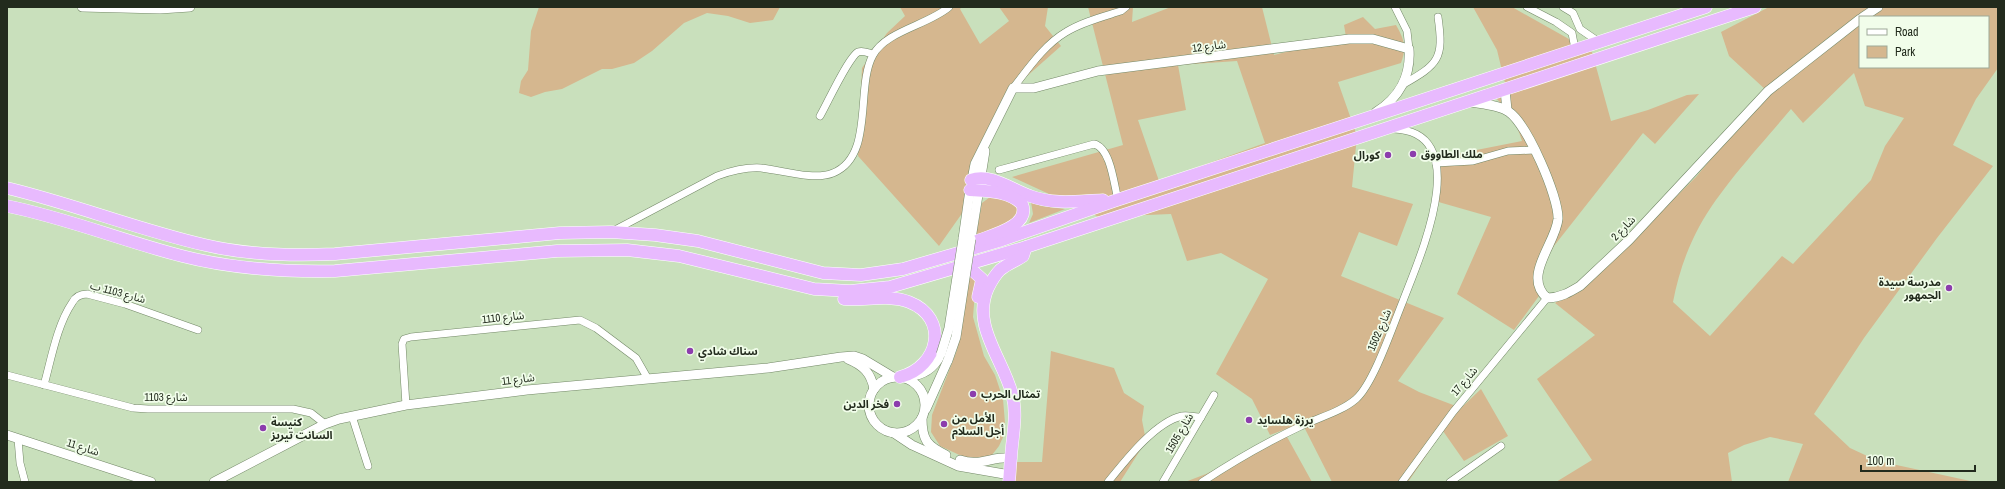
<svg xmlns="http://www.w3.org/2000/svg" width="2005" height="489" viewBox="0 0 2005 489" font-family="'Archivo Narrow','Noto Sans Arabic',sans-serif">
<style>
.green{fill:#d5b78f;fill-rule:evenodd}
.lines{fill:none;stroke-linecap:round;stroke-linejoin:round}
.minor-casing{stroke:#738867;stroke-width:8}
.tertiary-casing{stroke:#738867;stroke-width:10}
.motorway-casing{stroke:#fff;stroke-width:13}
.minor{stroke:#fff;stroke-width:7}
.tertiary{stroke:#fff;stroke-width:9}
.motorway{stroke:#e8bafe;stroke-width:12}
.tertiary-bridge-casing{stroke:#738867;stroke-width:10;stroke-linecap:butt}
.tertiary-bridge{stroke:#fff;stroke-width:9}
.poi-dot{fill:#8c3dad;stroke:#f1fdea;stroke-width:1.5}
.labels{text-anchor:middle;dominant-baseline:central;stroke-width:3.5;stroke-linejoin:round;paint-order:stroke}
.street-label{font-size:11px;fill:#222b1d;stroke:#f1fdea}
.poi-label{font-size:11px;font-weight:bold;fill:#222b1d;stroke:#f1fdea;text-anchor:start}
</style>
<rect width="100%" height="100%" fill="#c9e0bc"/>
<g class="green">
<polygon points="539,7 780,7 773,20 750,23 728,16 707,13 684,23 652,51 634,63 612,69 602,69 562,89 545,92 531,97 519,93 521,81 528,70 531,31"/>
<polygon points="900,7 962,7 960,9 980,44 1009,21 999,7 1048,7 1045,26 1061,46 1026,77 1000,113 963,212 939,246 858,156 862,68 887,33 905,16"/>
<path d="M1088 7H1133L1132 22 1171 7H1262L1274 55 1346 37 1344 25 1363 17 1375 29 1396 25C1404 39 1407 47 1401 63L1338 82 1357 136 1352 187 1413 204 1397 246 1359 232 1341 276 1444 318 1398 381 1419 392 1461 408 1481 389 1508 436 1464 461 1443 431 1408 482H1332L1302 423 1270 435 1252 399 1216 374 1268 279 1221 253 1187 261 1171 214 1099 217 1012 177 1123 145ZM1237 61 1265 143 1159 181 1138 120 1186 110 1178 65Z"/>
<path d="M1473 7H1512L1592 52 1611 121 1648 110 1687 95 1699 94 1655 144 1643 133 1554 246 1545 262 1539 288V296L1514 330 1457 294 1491 217 1435 201 1436 158 1522 141C1516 120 1503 102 1485 89L1505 83 1497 50Z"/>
<path d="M1769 7H1998V68L1976 99 1953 145 1993 166 1937 238 1864 338 1814 414 1850 448 1878 461 1975 482H1788L1803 444 1770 437 1744 445 1728 453 1732 482H1556L1592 460 1537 379 1595 335 1555 303 1610 262 1696 177 1767 91 1729 56 1721 32ZM1860 17H1988V67H1860ZM1854 73 1865 106 1904 118 1885 146 1871 180 1793 264 1782 256 1710 336 1673 302C1678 276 1686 251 1699 227 1721 187 1761 145 1791 109L1803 123Z"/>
<path d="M990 197C1002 198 1012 200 1019 211L1009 224 976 235 982 203Z"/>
<polygon points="1031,202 1041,206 1065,209 1029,223 1033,214"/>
<polygon points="970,274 976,279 973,317 984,356 995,375 1003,399 1005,423 1004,435 999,446 992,455 983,459 966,458 940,446 931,432 932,415 957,350"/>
<polygon points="1051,351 1114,368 1124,393 1144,406 1142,420 1146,441 1120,482 1013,482 1012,462 1042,462"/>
<polygon points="1286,435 1312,482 1185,482 1206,474"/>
</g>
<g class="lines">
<defs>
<g id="minor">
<polyline points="1395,7 1407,31 1409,49"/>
<polyline points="1527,7 1556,22 1572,33 1575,49"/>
<polyline points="1563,7 1573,13 1580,29 1599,42"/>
<path d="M1402 85C1439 64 1444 59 1438 17"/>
<path d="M1013 88C1028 69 1044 45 1066 32 1082 22 1102 17 1121 11L1126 7"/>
<path d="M820 116C827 104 848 58 858 52 863 50 868 53 873 54"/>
<polyline points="1436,163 1473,161 1508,151 1534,150"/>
<path d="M999 170 1094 144C1111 148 1114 185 1118 200"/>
<path d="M613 231 717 176C731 171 745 167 761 168 782 170 813 181 833 173 875 156 855 87 873 55 886 31 928 25 949 7"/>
<polyline points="7,375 133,408 148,409 293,409 311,413 325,424"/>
<path d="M44 385C51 360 57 325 72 303 75 297 80 294 87 294L125 304 198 330"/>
<polyline points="406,405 402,344 404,339 411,337 580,320 596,328 636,358 648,379"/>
<polyline points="352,416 368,466"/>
<polyline points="18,439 20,463 25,482"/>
<path d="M1108 482C1125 461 1155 422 1182 416 1188 415 1195 417 1201 417"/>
<polyline points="1163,482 1214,395"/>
<path d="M1202 482C1234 461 1265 443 1299 427 1317 418 1341 412 1356 399 1374 383 1393 325 1403 301 1418 261 1477 132 1394 129"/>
<polyline points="1402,482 1453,412 1547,298"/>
<polyline points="1450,482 1501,446"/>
</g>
<g id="tertiary">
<polyline points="82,7 160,9 190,7"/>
<polyline points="1863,17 1878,7"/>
<polyline points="1505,90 1507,110"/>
<path d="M1471 102C1482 104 1500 105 1509 112 1527 124 1559 197 1558 219 1556 243 1522 276 1547 298 1560 298 1570 292 1580 286L1629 240 1768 91 1860 19"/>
<path d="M963 239 970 190 975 164 1013 88H1034L1098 71 1349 39H1373L1409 49C1411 76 1399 98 1376 112"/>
<polyline points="971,239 985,151"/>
<path d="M848 359C863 365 871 373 874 389"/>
<path d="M906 377C922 376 934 369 941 354"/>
<circle cx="897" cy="405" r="28"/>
<polyline points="926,409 948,360"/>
<path d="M922 418C922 440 927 446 946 455"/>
<polyline points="894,433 912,445 958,466 1010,475"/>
<polyline points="7,435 151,482"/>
<path d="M960 460C980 467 992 456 1011 458"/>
<polyline points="214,482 325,424 339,419 406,405 527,390 768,368 841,357 854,356 863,359 893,377"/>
</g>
<g id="motorway">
<path d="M971 180C991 173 1012 190 1030 196 1055 205 1077 201 1103 200"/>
<path d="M7 188C74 204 139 230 205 245 247 255 292 256 335 254L560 233 611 232 655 235 698 241 823 273 861 275 903 269 999 241 1114 201 1706 7"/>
<path d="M970 190C987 191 1009 191 1022 204 1031 226 992 235 977 241"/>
<path d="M7 206C67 218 123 241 182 256 232 269 283 272 335 271L557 251 627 250 679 256 814 289 850 291 890 287 1026 247 1755 7"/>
<polyline points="961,267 973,271 982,279 978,297"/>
<path d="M844 299C865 301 889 294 909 302 950 318 939 367 900 377"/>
<path d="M1009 482C1010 474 1010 466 1011 458 1012 437 1018 415 1012 394 1003 359 971 325 988 288 991 282 995 275 1000 270 1007 264 1016 261 1023 256L1026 247"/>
</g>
</defs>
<use href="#minor" class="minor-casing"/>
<use href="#tertiary" class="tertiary-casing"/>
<use href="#motorway" class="motorway-casing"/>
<use href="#minor" class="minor"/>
<use href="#tertiary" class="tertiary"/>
<use href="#motorway" class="motorway"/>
<defs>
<g id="tertiary-bridge">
<polyline points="941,354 949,328 963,239"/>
<polyline points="948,360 956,337 971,239"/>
</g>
</defs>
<use href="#tertiary-bridge" class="tertiary-bridge-casing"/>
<use href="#tertiary-bridge" class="tertiary-bridge"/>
</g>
<g class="poi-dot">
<circle cx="1413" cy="154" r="4"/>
<circle cx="1388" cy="155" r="4"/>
<circle cx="1949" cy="288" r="4"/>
<circle cx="690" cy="351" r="4"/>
<circle cx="973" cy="394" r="4"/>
<circle cx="897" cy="404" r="4"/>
<circle cx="1249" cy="420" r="4"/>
<circle cx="944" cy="424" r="4"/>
<circle cx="263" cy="428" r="4"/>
</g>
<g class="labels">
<g class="street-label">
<text transform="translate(1209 46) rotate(-7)">شارع 12</text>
<text transform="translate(1623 228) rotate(-46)">شارع 2</text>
<text transform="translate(118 292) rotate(15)">شارع 1103 ب</text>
<text transform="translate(503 317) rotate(-6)">شارع 1110</text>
<text transform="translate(1379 330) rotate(-67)">شارع 1502</text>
<text transform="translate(518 379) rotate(-7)">شارع 11</text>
<text transform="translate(1464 381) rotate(-50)">شارع 17</text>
<text x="166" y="397">شارع 1103</text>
<text transform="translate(1179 433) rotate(-60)">شارع 1505</text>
<text transform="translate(83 447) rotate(18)">شارع 11</text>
</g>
<g class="poi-label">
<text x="1421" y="154">ملك الطاووق</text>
<text x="1380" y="155" text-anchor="end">كورال</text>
<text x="1941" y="282" text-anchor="end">مدرسة سيدة<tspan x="1941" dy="13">الجمهور</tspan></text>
<text x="698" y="351">سناك شادي</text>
<text x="981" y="394">تمثال الحرب</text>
<text x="889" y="404" text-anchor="end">فخر الدين</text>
<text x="952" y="418">الأمل من<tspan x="952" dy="13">أجل السلام</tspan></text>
<text x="1257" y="420">يرزة هلسايد</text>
<text x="271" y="422">كنيسة<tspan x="271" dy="13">السانت تيريز</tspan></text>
</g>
</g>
<rect width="2005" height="489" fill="none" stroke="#222b1d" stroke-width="16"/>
<rect x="1859" y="16" width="130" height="52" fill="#f1fdea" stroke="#9ea998"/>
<rect x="1867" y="29" width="20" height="6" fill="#ffffff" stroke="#9ea998"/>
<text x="1895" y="36" font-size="12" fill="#222b1d">Road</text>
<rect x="1867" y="46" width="20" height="12" fill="#d5b78f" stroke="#9ea998"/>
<text x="1895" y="56" font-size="12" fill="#222b1d">Park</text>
<path d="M1861 465v6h114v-6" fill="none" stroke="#222b1d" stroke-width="2"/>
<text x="1867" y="465" font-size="12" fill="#222b1d" stroke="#f1fdea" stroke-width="3" paint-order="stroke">100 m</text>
</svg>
